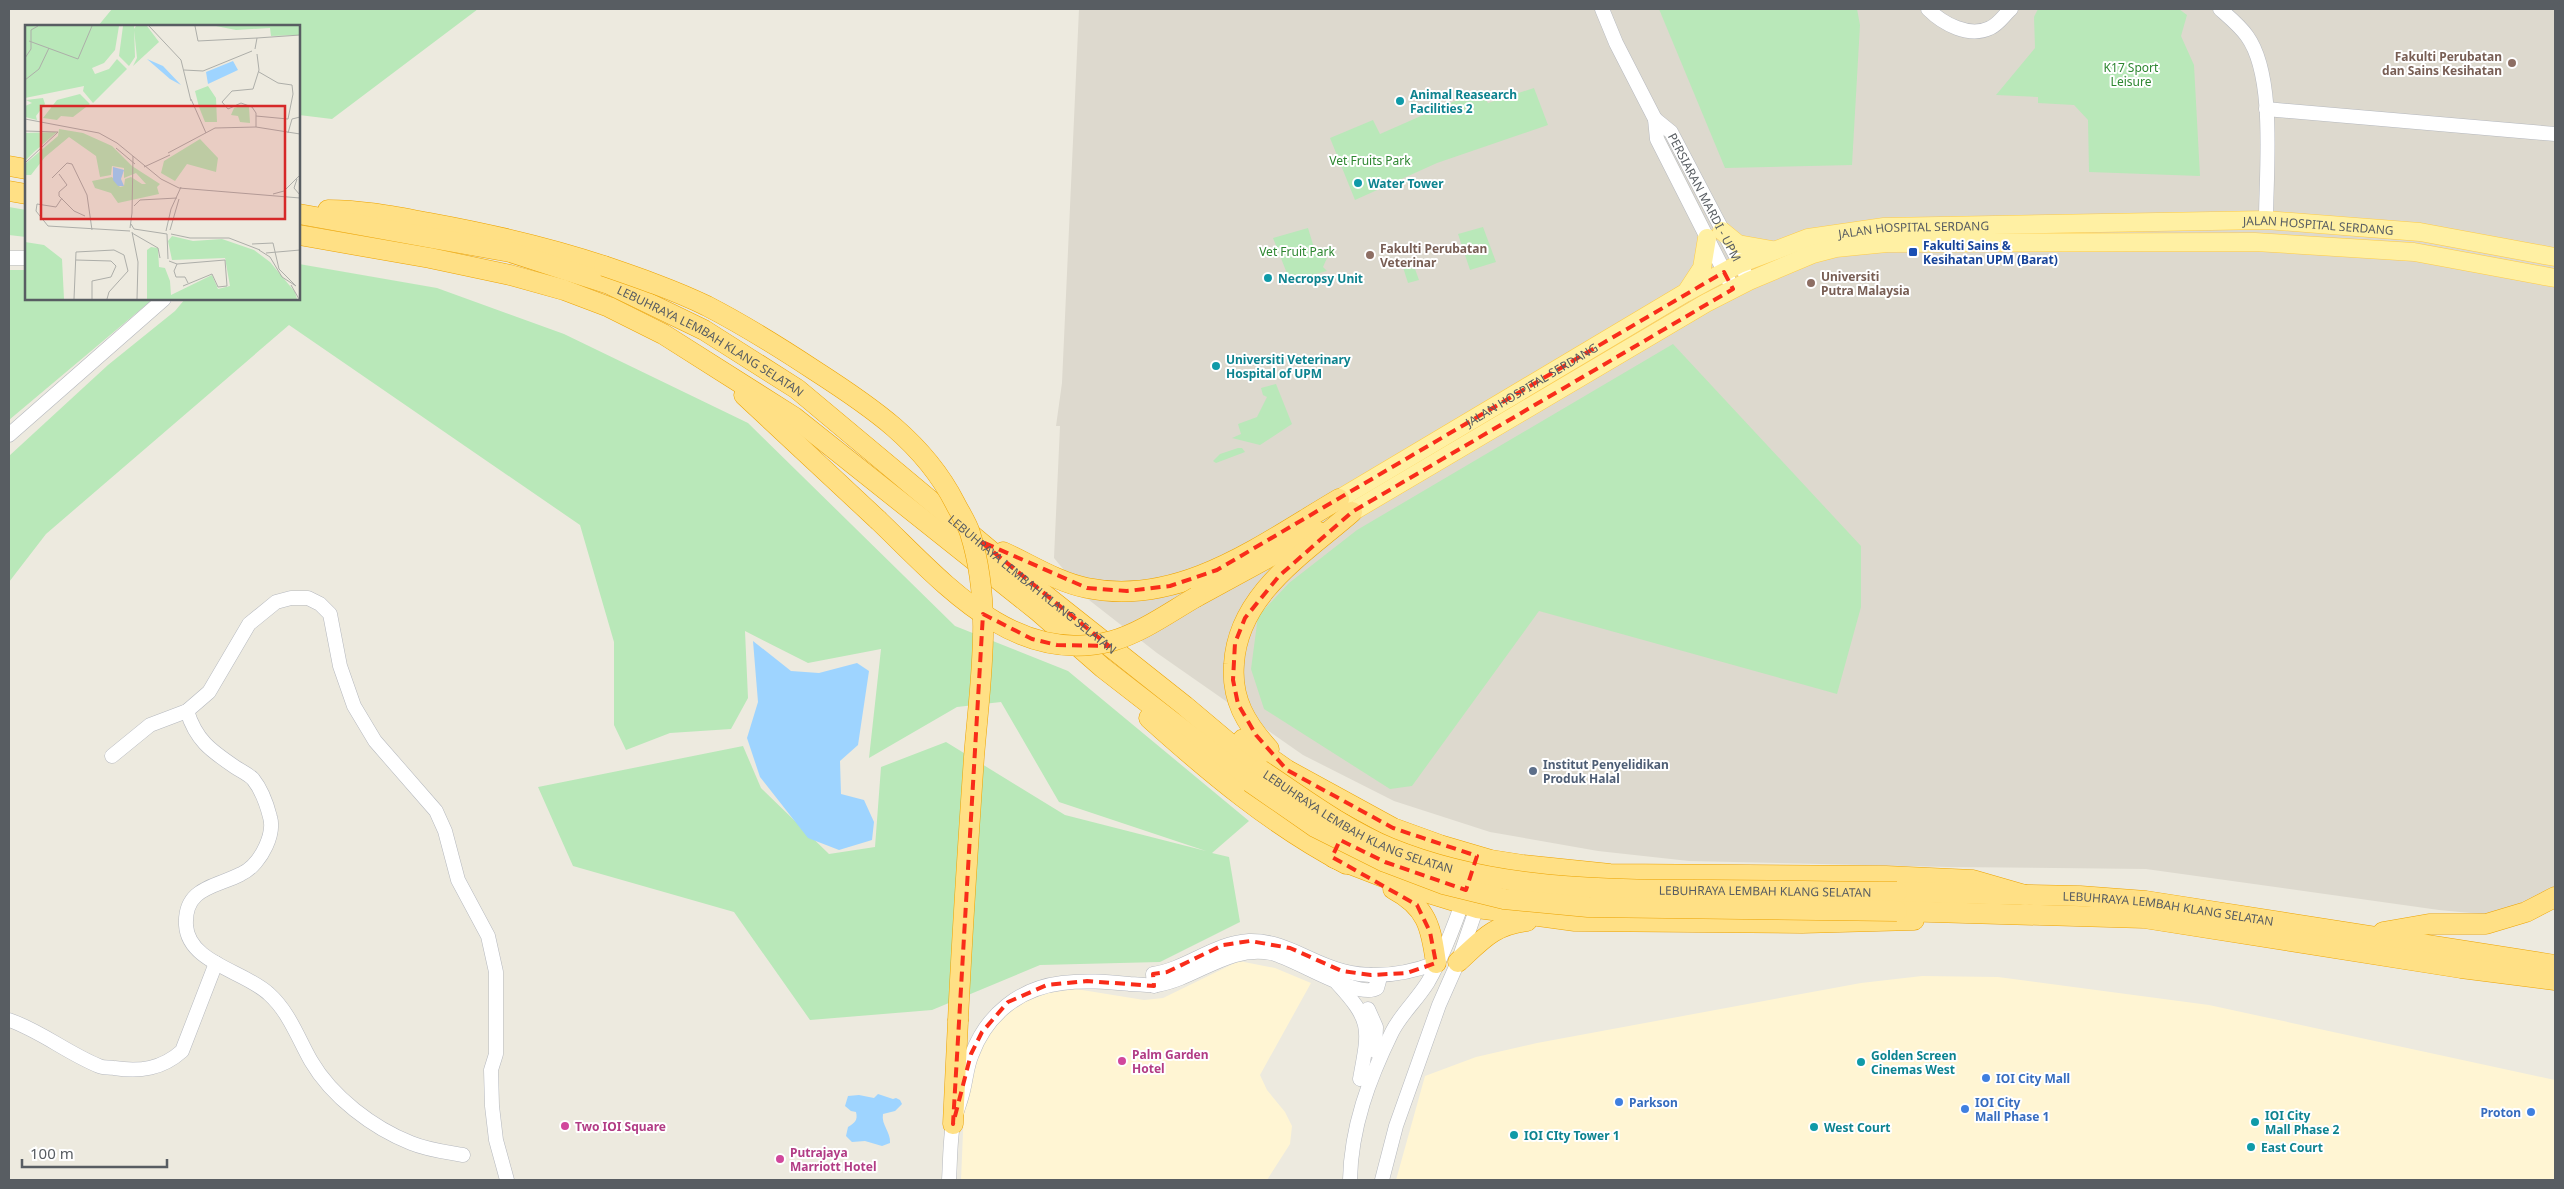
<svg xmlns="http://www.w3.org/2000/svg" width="2564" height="1189" viewBox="0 0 2564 1189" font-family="'Noto Sans',sans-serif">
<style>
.commercial{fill:#fff5d3}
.education{fill:#ddd9ce}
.green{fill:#b9e8b9}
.water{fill:#9ed4ff}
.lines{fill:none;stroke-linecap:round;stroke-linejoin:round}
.minor-casing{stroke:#b5b8be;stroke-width:15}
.major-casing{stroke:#fecb48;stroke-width:19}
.highway-casing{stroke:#eda300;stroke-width:21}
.minor{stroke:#fff;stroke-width:14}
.major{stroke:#fff0a3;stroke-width:18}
.highway{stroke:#ffe085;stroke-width:20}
.highway-bridge-casing{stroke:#eda300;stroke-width:21;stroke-linecap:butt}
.highway-bridge{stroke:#ffe085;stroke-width:20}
.marked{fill:none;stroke:#f92c1a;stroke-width:4;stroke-dasharray:10 6;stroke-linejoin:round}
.education-dot{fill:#8d6e63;stroke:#fff;stroke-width:2}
.culture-dot{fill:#0f9aa8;stroke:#fff;stroke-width:2}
.transit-dot{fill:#1a4fb4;stroke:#fff;stroke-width:2}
.service-dot{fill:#5c6f8a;stroke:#fff;stroke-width:2}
.hotel-dot{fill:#d1479c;stroke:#fff;stroke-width:2}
.shop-dot{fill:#3f7fe0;stroke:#fff;stroke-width:2}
.labels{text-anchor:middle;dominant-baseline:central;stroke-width:4;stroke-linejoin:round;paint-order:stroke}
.education-label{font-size:12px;font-weight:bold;fill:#785e54;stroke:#fff;text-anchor:start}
.park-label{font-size:12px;fill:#2d8630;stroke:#fff}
.culture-label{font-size:12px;font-weight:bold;fill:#0d838f;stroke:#fff;text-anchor:start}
.street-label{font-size:12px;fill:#585d62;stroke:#fff}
.transit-label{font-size:12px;font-weight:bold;fill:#164399;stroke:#fff;text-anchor:start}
.service-label{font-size:12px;font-weight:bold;fill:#4e5e75;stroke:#fff;text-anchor:start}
.hotel-label{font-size:12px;font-weight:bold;fill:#b23c85;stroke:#fff;text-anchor:start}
.shop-label{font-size:12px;font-weight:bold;fill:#366cbe;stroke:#fff;text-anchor:start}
.inset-road{fill:none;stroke:#adaea9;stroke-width:1}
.view{fill:#d62828;fill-opacity:0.15;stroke:#d62828;stroke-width:2.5}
.inset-edge{fill:none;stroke:#585d62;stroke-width:2.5}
</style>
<rect width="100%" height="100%" fill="#edeadf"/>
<g class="commercial">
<polygon points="1239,961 1275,968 1311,983 1260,1075 1267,1090 1285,1112 1292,1126 1290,1144 1267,1180 961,1180 964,1108 970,1082 982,1047 991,1030 1005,1014 1025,1001 1049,993 1076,989 1144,1000 1163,998"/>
<polygon points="1922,976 1998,977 2209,1005 2555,1080 2555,1180 1396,1180 1425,1076 1476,1057 1537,1043 1861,983"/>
</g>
<polygon class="education" points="1079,9 2555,9 2555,886 2549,892 2492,915 2439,910 2146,869 1948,867 1689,861 1598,851 1490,832 1394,801 1303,755 1157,653 1089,600 1054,558 1060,426 1056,426 1062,383"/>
<g class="green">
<polygon points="112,9 478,9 332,119 299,115 299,26 98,26"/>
<polygon points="1659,9 1857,9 1860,25 1852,165 1725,168"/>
<polygon points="2038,9 2179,9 2187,15 2181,36 2194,65 2200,176 2089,172 2088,120 2074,105 2038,103 2038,97 1996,95 2035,48 2034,17"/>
<polygon points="1534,88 1548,125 1437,163 1355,200 1330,138 1373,120 1380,134 1480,90 1488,103"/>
<polygon points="9,207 26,210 26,237 9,235"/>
<polygon points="1483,227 1496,262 1470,270 1458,234"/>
<polygon points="1308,228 1315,251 1324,250 1327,258 1323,267 1327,271 1290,281 1273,238"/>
<polygon points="1411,258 1419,280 1408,283 1401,261"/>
<polygon points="299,264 437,288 564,334 748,423 955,626 1068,671 1249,821 1212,853 1229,857 1240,922 1160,962 1040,965 932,1010 810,1020 734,912 573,866 538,787 743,746 761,788 829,854 875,847 881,767 946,742 1065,815 1206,851 1059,802 1001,702 957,707 869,758 881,649 808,663 745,631 748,698 731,729 670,733 626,750 614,725 614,642 580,525 289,325 46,534 9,582 9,456 108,365 175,311 185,299 299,299"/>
<polygon points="9,270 26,270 26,299 153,299 9,420"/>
<polygon points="1673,344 1861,546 1861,607 1837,694 1539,611 1412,786 1390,789 1264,709 1251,669 1258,616 1289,583 1357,530"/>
<polygon points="1276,384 1292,424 1260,445 1232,438 1241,434 1238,424 1257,417 1267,397 1263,395 1261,388"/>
<polygon points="1238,448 1242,448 1245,452 1216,463 1213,461 1220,454"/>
</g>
<g class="water">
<polygon points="753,641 791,671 819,673 857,663 869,671 858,745 840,761 841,794 864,800 874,822 872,840 839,850 808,838 760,777 747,738 758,702"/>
<path d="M878 1094 893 1099 896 1098 900 1100 902 1104 895 1111 883 1114C881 1125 891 1132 890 1143L882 1146 865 1141 852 1142 846 1136 848 1127C855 1123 858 1120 856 1112L851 1111 845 1106 848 1096 859 1095 874 1098Z"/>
</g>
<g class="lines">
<defs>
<g id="minor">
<polyline points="1602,9 1616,43 1655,119 1657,139 1729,281"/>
<path d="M1928 9C1943 24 1969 38 1990 28 1999 24 2004 15 2011 9"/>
<path d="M2220 9C2229 17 2240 26 2247 36 2276 76 2266 171 2266 220"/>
<polyline points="2266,109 2555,134"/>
<path id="s1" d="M1655 119 1671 132 1749 281"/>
<polyline points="9,258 26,258"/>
<polyline points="9,435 164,299"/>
<path d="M187 711C196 740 210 750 235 767 241 771 248 774 253 779 261 789 267 805 270 817 273 827 270 837 266 846 261 857 252 869 241 874 216 887 184 887 186 925 188 963 245 971 269 994 289 1012 298 1038 311 1061 332 1097 373 1128 411 1143 428 1150 446 1152 463 1155"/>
<polyline points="112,756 150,725 187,711 209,692 249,624 276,602 291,598 308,598 320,604 330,614 340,666 354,706 375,741 436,811 445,831 458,880 488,936 496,972 496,1054 491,1070 492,1106 496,1140 507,1180"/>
<path d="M1337 983C1373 1022 1369 1029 1360 1079"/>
<path d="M1154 986 1153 974C1187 969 1214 943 1249 941 1285 940 1310 963 1343 971 1374 979 1407 974 1436 963"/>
<polyline points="1368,1009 1376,1027 1375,1051"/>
<path d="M9 1020C41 1031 67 1053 99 1066 103 1068 109 1067 114 1068 140 1072 162 1069 182 1051L216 963"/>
<path d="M949 1180C950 1164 950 1147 952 1131 954 1117 960 1104 963 1091 966 1079 967 1065 972 1054 987 1014 1020 988 1062 983 1085 980 1107 982 1130 984 1139 984 1148 986 1157 985 1197 978 1228 945 1271 953 1295 958 1358 1000 1377 988L1379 981 1371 975"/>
<path d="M1350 1180C1351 1127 1369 1079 1392 1032 1401 1014 1417 1000 1428 982 1443 956 1455 924 1465 895"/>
<polyline points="1382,1180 1396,1126 1439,1005 1458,962 1479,901"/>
</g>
<g id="major">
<polyline points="1722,231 1738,244 1772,250"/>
<polyline points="1687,291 1702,268 1707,238"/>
<path id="s2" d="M1339 499 1685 293 1739 264 1808 238 1884 227 2266 220 2420 232 2555 257"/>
<polyline points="1352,512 1706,303 1749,281 1813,254 1836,248 1887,243 2255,242 2414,252 2555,278"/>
</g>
<g id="highway">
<polyline points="9,166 26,169"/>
<polyline points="9,191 26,194"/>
<path d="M328 210C363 210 396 217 430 223 490 234 547 247 604 266"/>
<path id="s3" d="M299 214 510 252 609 284 704 330 797 389 1016 572 1185 706 1261 770"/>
<polyline points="299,235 430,258 510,275 564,290 609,307 663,334 794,417 1039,612 1103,668 1250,782"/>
<polyline points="744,395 878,520"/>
<path d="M1003 552C1030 564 1057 582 1087 588 1181 607 1262 544 1339 499"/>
<polyline points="1196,597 1317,531"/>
<path d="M1149 718C1209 772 1273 826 1346 864"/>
<polyline points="1243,739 1287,770 1393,828 1440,845 1491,860 1523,865 1610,874 1886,876 1973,880 2025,895"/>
<path d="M1269 749C1246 724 1231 699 1234 664 1238 594 1304 554 1352 512"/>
<polyline points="1334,858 1412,888 1477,908 1575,921 1802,923 1914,920"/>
<path d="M1393 889C1427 907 1431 927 1436 963"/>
<path id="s4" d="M1897 892 2080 896 2146 901 2555 965"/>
<polyline points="1897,911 2144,918 2461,968 2555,980"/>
<polyline points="2383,932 2429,924 2486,924 2526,912 2555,897"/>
<path d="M1458 962C1482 940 1493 925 1527 921"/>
<polyline points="953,1124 958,1021"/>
</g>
</defs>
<use href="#minor" class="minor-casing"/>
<use href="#major" class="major-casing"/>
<use href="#highway" class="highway-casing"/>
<use href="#minor" class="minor"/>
<use href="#major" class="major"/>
<use href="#highway" class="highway"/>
<defs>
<g id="highway-bridge">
<path d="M604 266C639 278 674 290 707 306 744 325 779 347 814 370 870 406 924 442 955 503 960 513 967 523 970 533 993 606 980 682 974 757 968 845 962 933 958 1021"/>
<path d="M878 520C942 581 1013 667 1112 641 1141 633 1170 612 1196 597"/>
<path id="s5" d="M1261 770C1302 797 1344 829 1390 848 1493 890 1603 890 1711 890 1773 890 1835 892 1897 892"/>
<polyline points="1250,782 1315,827 1385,862 1443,884 1504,899 1588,907 1897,911"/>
</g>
</defs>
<use href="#highway-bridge" class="highway-bridge-casing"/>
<use href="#highway-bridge" class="highway-bridge"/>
</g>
<path class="marked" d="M1724 272 1733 289 1352 512 1279 576 1245 618 1235 643 1233 680 1238 704 1256 735 1287 770 1393 828 1477 856 1466 890 1385 862 1340 840 1332 857 1417 905 1430 932 1436 963 1407 973 1371 975 1342 971 1290 948 1250 941 1223 945 1167 972 1153 974 1154 986 1087 981 1047 985 1008 1002 982 1032 971 1054 953 1124 983 614 1032 639 1057 645 1109 646 980 541 1087 588 1127 591 1170 586 1217 570Z"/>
<g class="education-dot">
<circle cx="2512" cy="63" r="5"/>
<circle cx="1370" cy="255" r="5"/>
<circle cx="1811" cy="283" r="5"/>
</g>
<g class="culture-dot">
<circle cx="1400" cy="101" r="5"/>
<circle cx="1358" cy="183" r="5"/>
<circle cx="1268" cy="278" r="5"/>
<circle cx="1216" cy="366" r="5"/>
<circle cx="1861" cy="1062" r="5"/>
<circle cx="2255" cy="1122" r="5"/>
<circle cx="1814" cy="1127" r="5"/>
<circle cx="1514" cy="1135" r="5"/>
<circle cx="2251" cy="1147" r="5"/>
</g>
<rect class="transit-dot" x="1908" y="247" width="10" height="10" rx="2.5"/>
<circle class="service-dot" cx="1533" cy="771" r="5"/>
<g class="hotel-dot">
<circle cx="1122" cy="1061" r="5"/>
<circle cx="565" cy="1126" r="5"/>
<circle cx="780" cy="1159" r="5"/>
</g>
<g class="shop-dot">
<circle cx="1986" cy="1078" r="5"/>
<circle cx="1619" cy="1102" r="5"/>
<circle cx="1965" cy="1109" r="5"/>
<circle cx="2531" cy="1112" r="5"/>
</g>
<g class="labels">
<g class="education-label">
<text x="2502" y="56" text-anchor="end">Fakulti Perubatan<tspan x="2502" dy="14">dan Sains Kesihatan</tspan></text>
<text x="1380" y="248">Fakulti Perubatan<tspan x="1380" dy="14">Veterinar</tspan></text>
<text x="1821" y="276">Universiti<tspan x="1821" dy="14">Putra Malaysia</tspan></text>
</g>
<g class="park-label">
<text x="2131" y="67">K17 Sport<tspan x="2131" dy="14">Leisure</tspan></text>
<text x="1370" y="160">Vet Fruits Park</text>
<text x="1297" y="251">Vet Fruit Park</text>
</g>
<g class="culture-label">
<text x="1410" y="94">Animal Reasearch<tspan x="1410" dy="14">Facilities 2</tspan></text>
<text x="1368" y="183">Water Tower</text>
<text x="1278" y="278">Necropsy Unit</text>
<text x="1226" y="359">Universiti Veterinary<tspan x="1226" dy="14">Hospital of UPM</tspan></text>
<text x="1871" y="1055">Golden Screen<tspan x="1871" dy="14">Cinemas West</tspan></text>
<text x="2265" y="1115">IOI City<tspan x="2265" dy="14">Mall Phase 2</tspan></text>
<text x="1824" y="1127">West Court</text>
<text x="1524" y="1135">IOI CIty Tower 1</text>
<text x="2261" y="1147">East Court</text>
</g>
<g class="street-label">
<text stroke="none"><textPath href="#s1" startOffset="94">PERSIARAN MARDI - UPM</textPath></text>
<text stroke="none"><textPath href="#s2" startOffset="1049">JALAN HOSPITAL SERDANG</textPath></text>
<text stroke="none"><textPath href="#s2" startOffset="644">JALAN HOSPITAL SERDANG</textPath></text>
<text stroke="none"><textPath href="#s3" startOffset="435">LEBUHRAYA LEMBAH KLANG SELATAN</textPath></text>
<text stroke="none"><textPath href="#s2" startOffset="224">JALAN HOSPITAL SERDANG</textPath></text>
<text stroke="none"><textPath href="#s3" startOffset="840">LEBUHRAYA LEMBAH KLANG SELATAN</textPath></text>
<text stroke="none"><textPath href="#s5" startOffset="111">LEBUHRAYA LEMBAH KLANG SELATAN</textPath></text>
<text stroke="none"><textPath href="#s5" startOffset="531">LEBUHRAYA LEMBAH KLANG SELATAN</textPath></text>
<text stroke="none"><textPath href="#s4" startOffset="272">LEBUHRAYA LEMBAH KLANG SELATAN</textPath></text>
</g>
<g class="transit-label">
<text x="1923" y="245">Fakulti Sains &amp;<tspan x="1923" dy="14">Kesihatan UPM (Barat)</tspan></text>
</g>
<g class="service-label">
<text x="1543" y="764">Institut Penyelidikan<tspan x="1543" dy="14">Produk Halal</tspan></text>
</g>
<g class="hotel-label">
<text x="1132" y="1054">Palm Garden<tspan x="1132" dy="14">Hotel</tspan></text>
<text x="575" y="1126">Two IOI Square</text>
<text x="790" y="1152">Putrajaya<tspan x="790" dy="14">Marriott Hotel</tspan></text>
</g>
<g class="shop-label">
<text x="1996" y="1078">IOI City Mall</text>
<text x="1629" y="1102">Parkson</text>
<text x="1975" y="1102">IOI City<tspan x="1975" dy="14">Mall Phase 1</tspan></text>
<text x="2521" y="1112" text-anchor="end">Proton</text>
</g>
</g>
<g transform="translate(25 25)">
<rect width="275" height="275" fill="#edeadf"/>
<path d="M0 1H94L90 25 79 38 67 43 70 49 84 44 92 34 102 44 68 78 58 66 59 61 0 73ZM98 1H109L110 32 104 41 94 31ZM111 1H122L134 17 108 41 112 33 109 4ZM191 1H275V10L246 11 245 3 211 5ZM183 61 191 73 192 97H180L174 82 170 66ZM55 69 65 79 48 92 36 91 32 95 18 93 32 75ZM18 73 20 79 11 91 12 95 0 92V81L7 78 1 75ZM219 80 224 82 225 98 215 97 213 91 206 90 209 83ZM34 104 58 108 87 121 107 141 135 159 132 162 134 169 93 178 86 168 70 163 67 156 87 152 95 162 99 161 100 154 106 152 117 159H121L111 148 99 153V143L87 141 86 150 75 152 71 131 44 112 20 132 6 150H0V139L33 111ZM32 107 9 127 0 136V108ZM175 114 193 133 191 147 162 139 150 156 136 148 139 136ZM147 211 168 216 197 214 229 225 245 237 270 267 272 274H122V225L126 222 133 223 134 242 140 243 145 256 146 270 187 250 193 264 205 261 200 233 147 235 143 216ZM0 217 19 220 37 234 39 274H0Z" fill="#b9e8b9"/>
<path d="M122 34 138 41 156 60 145 54ZM208 36 213 45 183 59 181 47ZM88 142 99 145 96 154 99 161H93L88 155Z" fill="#9ed4ff"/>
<path class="inset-road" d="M124 1 156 35 166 76M170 1 173 16 232 13 230 24M232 13 275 10M4 16 53 34 67 1M0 33 6 24V5L13 1M159 45 178 46 227 26M0 55 14 44 24 23M166 74 181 108M231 91 263 94 268 69 267 60 253 58 234 47M0 94 74 108 92 118 136 154 154 163 275 173M231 102V88L227 82 216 78 203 84 197 77 207 66 228 64 234 45 232 29M0 106 33 107 0 138M263 108 267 94 275 92M91 123 110 139M143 128 190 103 231 102 275 109M119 142 145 130M34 149 42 160 34 167V171L49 186 60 191M27 153 42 138 47 139 62 170 67 205M272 154 269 163 275 170M248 169 259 166 275 150M37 173 31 182 12 179 11 186 23 201 105 206M109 181 115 175 152 173M107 188 108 131M106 199 109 204 142 209M105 203 107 188M145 205 154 174M141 206 146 184 156 162M107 207 113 237 112 274M107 208 133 223 135 233M142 209 143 234M146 209 165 213H204L235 225M227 219 248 218 254 244 271 261 257 252 245 232 234 225M241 228 275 225M51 235 86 236 91 241 86 252 67 256V274M144 236 152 239 200 235 202 261 193 262 187 249 158 261M152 239 149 246 151 252H160L163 258M266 260 274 274M49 274 51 227 89 225 99 230 103 246 84 267 82 274"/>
<path class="view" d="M16 81H260V194H16Z"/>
<rect width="275" height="275" class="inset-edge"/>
</g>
<rect width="2564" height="1189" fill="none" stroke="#585d62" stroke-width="20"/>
<path d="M22 1159v8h145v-8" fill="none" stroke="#585d62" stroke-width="2.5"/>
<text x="30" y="1159" font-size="15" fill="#585d62" stroke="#ffffff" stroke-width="4" paint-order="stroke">100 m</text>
</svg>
